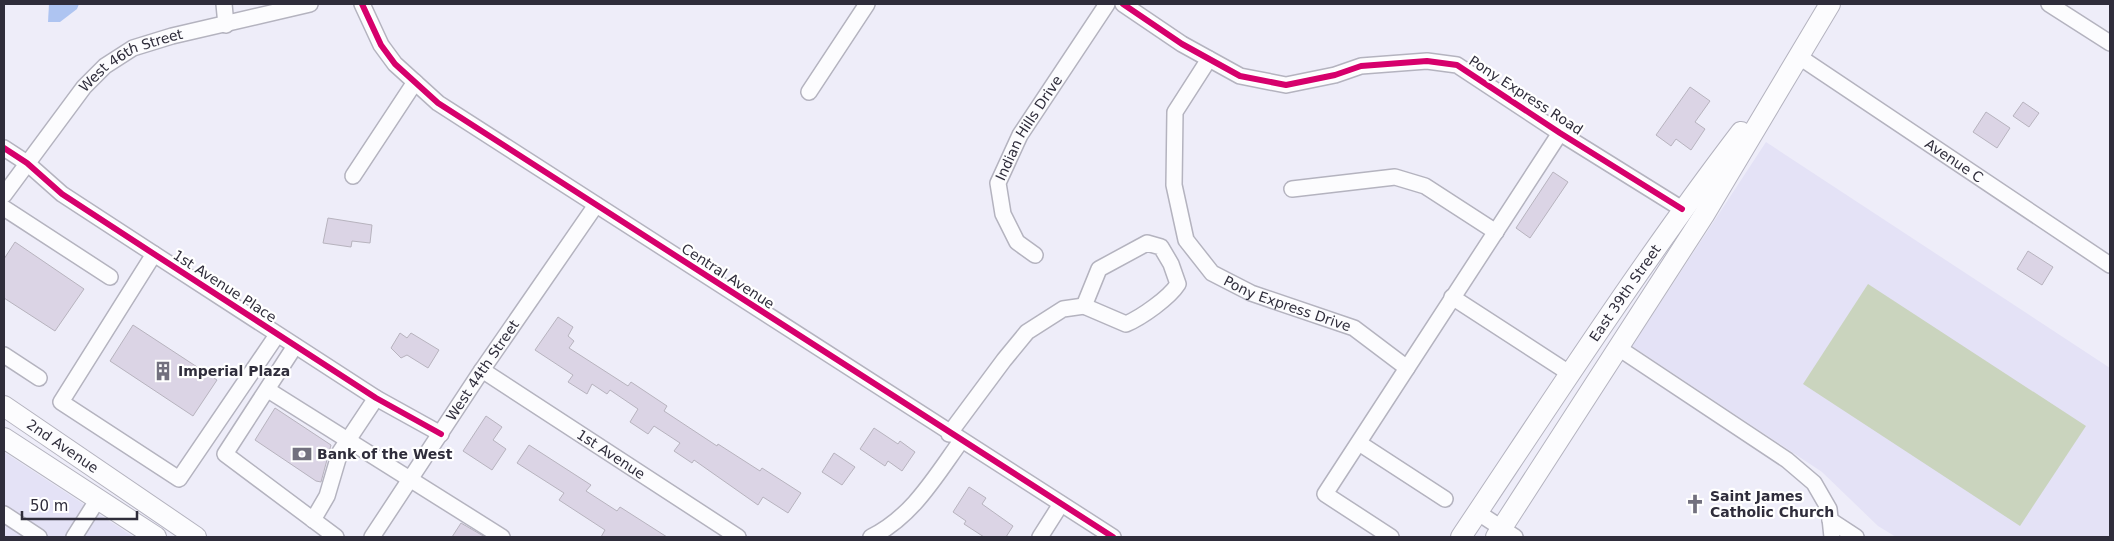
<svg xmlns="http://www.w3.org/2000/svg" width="2114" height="541" viewBox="0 0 2114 541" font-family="'DejaVu Sans',sans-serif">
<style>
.built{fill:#e4e2f6}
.green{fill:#cad4be}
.water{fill:#aec4f1}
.building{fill:#dbd4e5;stroke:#b7b3be}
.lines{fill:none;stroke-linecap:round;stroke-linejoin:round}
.minor-casing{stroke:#b4b3bf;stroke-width:18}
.major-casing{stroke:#b4b3bf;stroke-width:22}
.minor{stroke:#fcfcfe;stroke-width:15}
.major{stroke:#fcfcfe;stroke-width:20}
.cycleway-casing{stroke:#fff;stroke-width:9}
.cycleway{stroke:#d6006c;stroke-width:6}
.labels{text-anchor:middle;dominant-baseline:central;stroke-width:4.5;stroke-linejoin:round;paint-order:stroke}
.street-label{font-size:14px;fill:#2f2d3b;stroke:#fff}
.poi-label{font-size:14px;font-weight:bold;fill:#2f2d3b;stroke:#fff;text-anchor:start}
</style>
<rect width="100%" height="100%" fill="#eeedf9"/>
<g class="built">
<polygon points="1766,142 2110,368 2110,537 1896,537 1878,526 1822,472 1632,346"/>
<polygon points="4,452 134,537 4,537"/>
</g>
<polygon class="green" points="1868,284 2086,426 2020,526 1803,384"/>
<polygon class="water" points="49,4 79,4 77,9 60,22 48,22"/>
<g class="building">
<polygon points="1690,87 1710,101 1695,122 1705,129 1691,150 1676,139 1671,146 1656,135"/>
<polygon points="2023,102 2039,113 2029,127 2013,116"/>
<polygon points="1986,112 2010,128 1997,148 1973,132"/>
<polygon points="1553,172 1568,182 1530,238 1516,228"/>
<polygon points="328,218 372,225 370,243 352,241 351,247 323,243"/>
<polygon points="15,242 84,289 55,331 4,298 4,259"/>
<polygon points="2028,251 2053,267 2042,285 2017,269"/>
<polygon points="558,317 573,327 568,336 574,341 569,348 628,386 631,382 667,406 664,411 717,446 718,444 760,471 762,468 801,493 788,513 763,497 758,505 694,460 692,463 674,451 680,443 654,426 648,434 630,422 638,409 610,390 607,394 592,384 587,394 568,382 573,375 535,350"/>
<polygon points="133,325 217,380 193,416 110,361"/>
<polygon points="400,333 407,338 411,333 439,350 428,368 407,355 401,358 391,348"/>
<polygon points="275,408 331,445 321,482 316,481 255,440"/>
<polygon points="486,416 502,427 493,440 506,449 492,470 463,451"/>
<polygon points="874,428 898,444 900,441 915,452 902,471 888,461 885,466 860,449"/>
<polygon points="529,445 591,485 586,491 617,511 620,507 667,537 601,537 605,530 559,500 564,493 517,463"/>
<polygon points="834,453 855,467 842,485 822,472"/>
<polygon points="969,487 986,498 982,504 1013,526 1006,537 984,537 964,524 966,521 953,512"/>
<polygon points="461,523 485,537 452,537"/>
</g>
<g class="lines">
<defs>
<g id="minor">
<polyline points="224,4 226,25"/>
<polyline points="362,4 381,45 395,64 438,103 1113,537"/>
<polyline points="1123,4 1182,44 1240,76 1286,85 1335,75 1361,66 1427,61 1457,65 1560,133 1682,209"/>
<polyline points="2049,4 2110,43"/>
<path id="s1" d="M1798 56 2110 265"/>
<path id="s2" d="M1209 59 1175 112 1174 185 1186 240 1212 273 1251 293 1354 328 1407 368"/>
<polyline points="809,92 867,4"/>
<polyline points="4,148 27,163 62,194 154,254 376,398 441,434"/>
<polyline points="353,176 415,82"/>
<polyline points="1292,189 1395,177 1425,186 1496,232"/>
<path id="s3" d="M4 195 84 87 105 66 133 48 172 36 310 4"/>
<polyline points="4,208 110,277"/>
<path d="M1147 243 1161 247 1171 264 1178 284C1169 298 1142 317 1126 324L1084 306 1099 269Z"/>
<polyline points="154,254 61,402 179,479 277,335"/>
<path id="s4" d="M1035 255 1017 242 1003 214 998 183 1020 135 1107 4"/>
<polyline points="1452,297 1569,373"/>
<polyline points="295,346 225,454 336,537"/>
<polyline points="1617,347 1787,460 1814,483 1829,509 1832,537"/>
<polyline points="4,355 39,378"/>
<path id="s5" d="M482 370 738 537"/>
<polyline points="268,390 502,537"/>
<polyline points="949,434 1004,360 1027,332 1063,309 1084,306"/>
<polyline points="1359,443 1445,499"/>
<polyline points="1477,512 1515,537"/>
<polyline points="4,514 39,537"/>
<polyline points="313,520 327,496 340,452 376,398"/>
<polyline points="1830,520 1856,537"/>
<polyline points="74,537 98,499"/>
<path id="s6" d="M372 537 482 370 596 205"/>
<path d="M871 537C912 517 935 477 961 441"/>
<polyline points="1040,537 1061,504"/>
<polyline points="1391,537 1325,494 1560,133"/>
</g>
<g id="major">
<path id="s7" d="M4 406 196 537"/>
<polyline points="4,438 156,537"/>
<path id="s8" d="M1461 537C1552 401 1641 263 1741 132"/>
<polyline points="1496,537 1704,215 1830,4"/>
</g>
</defs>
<use href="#minor" class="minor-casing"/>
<use href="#major" class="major-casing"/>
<use href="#minor" class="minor"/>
<use href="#major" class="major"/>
<defs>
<g id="cycleway">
<polyline points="362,4 381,45 395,64 438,103 1113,537"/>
<polyline points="1123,4 1182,44 1240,76 1286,85 1335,75 1361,66 1427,61 1457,65 1560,133 1682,209"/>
<polyline points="4,148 27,163 62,194 154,254 376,398 441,434"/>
</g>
</defs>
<use href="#cycleway" class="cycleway-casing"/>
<use href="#cycleway" class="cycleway"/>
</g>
<defs>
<symbol id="building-bare" viewBox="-9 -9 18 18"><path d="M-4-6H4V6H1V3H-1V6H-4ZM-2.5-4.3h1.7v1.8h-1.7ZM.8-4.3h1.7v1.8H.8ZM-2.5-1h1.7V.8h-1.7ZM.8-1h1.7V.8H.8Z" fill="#72707e" stroke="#fff" stroke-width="2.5" paint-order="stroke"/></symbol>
<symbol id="bank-bare" viewBox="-9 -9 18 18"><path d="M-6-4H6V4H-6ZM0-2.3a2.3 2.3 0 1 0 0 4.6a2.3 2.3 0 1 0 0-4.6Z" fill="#72707e" stroke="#fff" stroke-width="2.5" paint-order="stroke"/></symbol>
<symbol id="church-bare" viewBox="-9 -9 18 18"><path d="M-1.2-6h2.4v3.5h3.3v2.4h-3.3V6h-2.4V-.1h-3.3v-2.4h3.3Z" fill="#72707e" stroke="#fff" stroke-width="2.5" paint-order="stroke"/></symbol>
</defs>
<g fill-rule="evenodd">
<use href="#building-bare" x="149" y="357" width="28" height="28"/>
<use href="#bank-bare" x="288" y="440" width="28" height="28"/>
<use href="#church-bare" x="1681" y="490" width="28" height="28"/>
</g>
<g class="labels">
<g class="street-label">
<text stroke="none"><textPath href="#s3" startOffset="190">West 46th Street</textPath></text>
<text transform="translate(1526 95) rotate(33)">Pony Express Road</text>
<text stroke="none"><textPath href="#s4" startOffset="148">Indian Hills Drive</textPath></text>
<text stroke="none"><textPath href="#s1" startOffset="188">Avenue C</textPath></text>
<text transform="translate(728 276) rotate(33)">Central Avenue</text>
<text transform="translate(225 286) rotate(33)">1st Avenue Place</text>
<text stroke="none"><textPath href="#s8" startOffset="294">East 39th Street</textPath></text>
<text stroke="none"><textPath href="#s2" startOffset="316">Pony Express Drive</textPath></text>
<text stroke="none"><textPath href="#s6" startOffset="200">West 44th Street</textPath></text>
<text stroke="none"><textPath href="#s7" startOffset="71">2nd Avenue</textPath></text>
<text stroke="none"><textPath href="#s5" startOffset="154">1st Avenue</textPath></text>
</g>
<g class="poi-label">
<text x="178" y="371">Imperial Plaza</text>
<text x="317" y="454">Bank of the West</text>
<text x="1710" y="496">Saint James<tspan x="1710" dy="16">Catholic Church</tspan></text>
</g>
</g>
<rect width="2114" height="541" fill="none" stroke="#2f2d3b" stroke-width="10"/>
<path d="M22 511v8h115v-8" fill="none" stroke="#2f2d3b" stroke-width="2.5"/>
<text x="30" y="511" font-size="15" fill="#2f2d3b" stroke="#ffffff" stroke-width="4" paint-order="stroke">50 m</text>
</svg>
